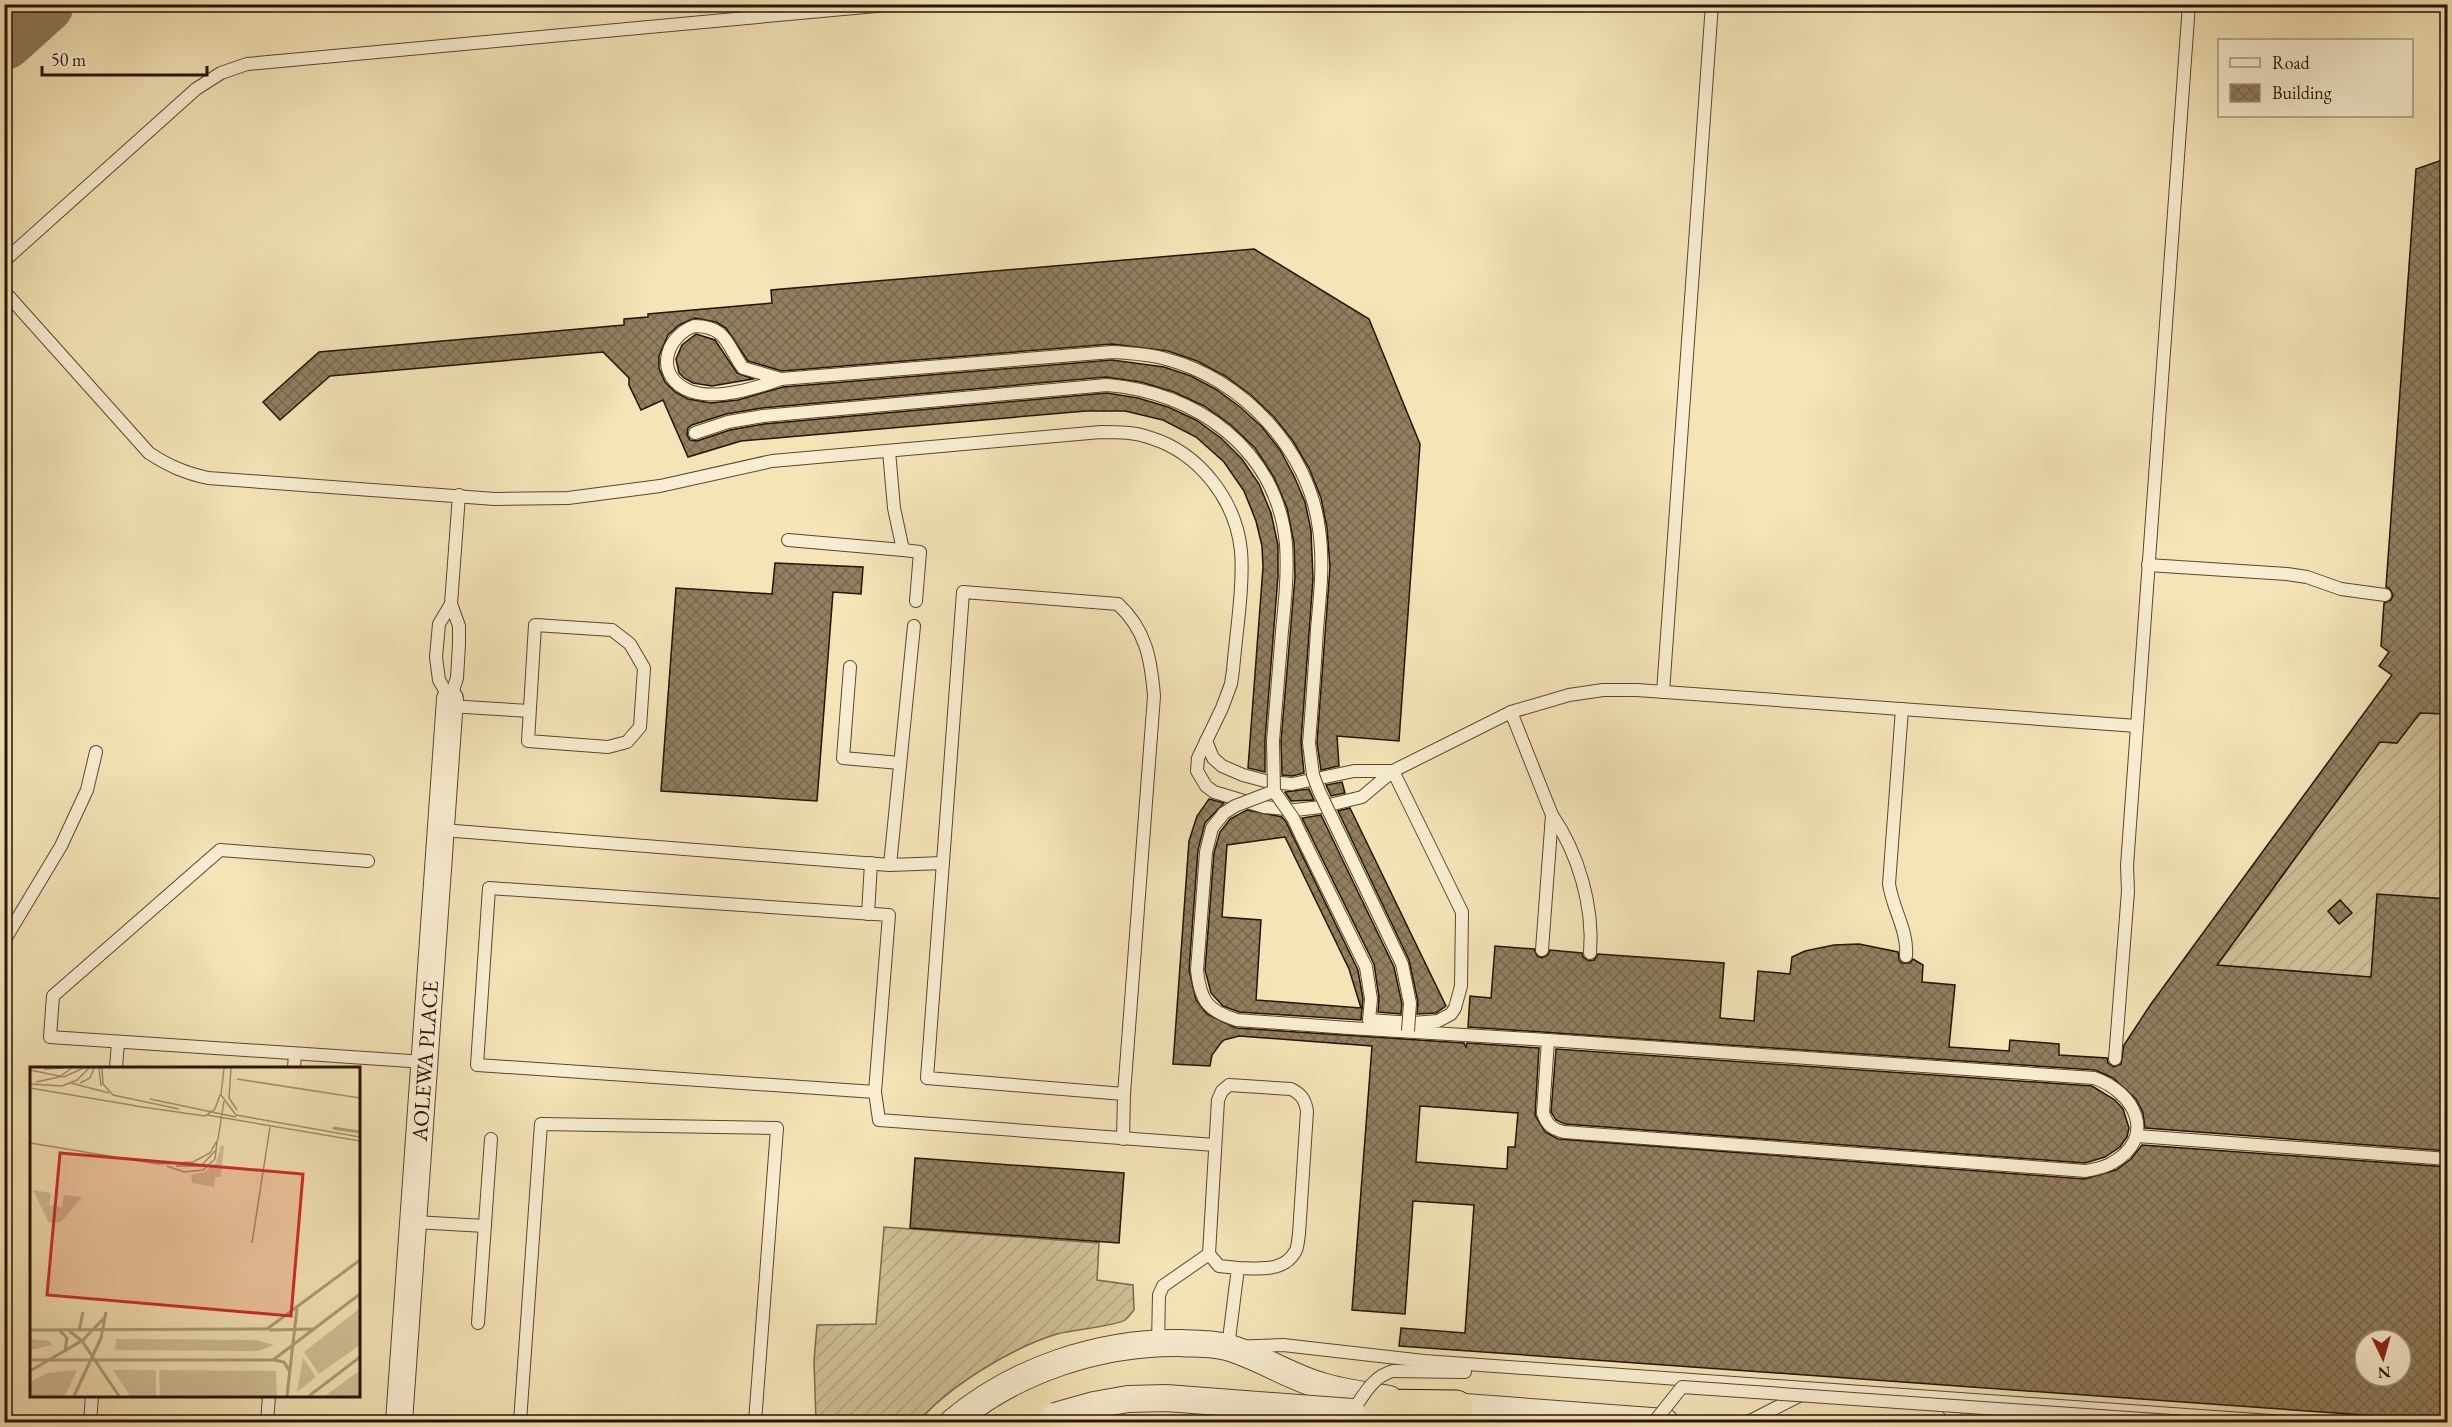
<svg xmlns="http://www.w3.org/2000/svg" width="2452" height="1427" viewBox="0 0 2452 1427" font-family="'EB Garamond',serif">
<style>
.garden{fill:url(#garden-furrows);stroke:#7c694e;stroke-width:1.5}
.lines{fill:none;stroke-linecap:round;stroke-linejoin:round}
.taxiway{stroke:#8d7b5c;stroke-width:60}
.building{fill:url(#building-cross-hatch);stroke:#261203;stroke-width:1.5;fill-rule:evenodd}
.lane-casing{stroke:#5a4630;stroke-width:14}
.street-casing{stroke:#5a4630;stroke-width:28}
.highway-casing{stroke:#261203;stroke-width:35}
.lane{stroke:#f8edd0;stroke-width:12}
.street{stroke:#f8edd0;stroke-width:26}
.highway{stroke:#f4e4b6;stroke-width:33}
.lane-bridge-casing{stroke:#5a4630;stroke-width:14;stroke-linecap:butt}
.street-bridge-casing{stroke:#5a4630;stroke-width:28;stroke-linecap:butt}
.lane-bridge{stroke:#f8edd0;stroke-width:12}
.street-bridge{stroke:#f8edd0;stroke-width:26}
.labels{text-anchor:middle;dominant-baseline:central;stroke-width:5;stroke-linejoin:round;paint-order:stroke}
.street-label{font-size:22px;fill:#261203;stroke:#f8edd0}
.inset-river{fill:none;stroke:#ae9d79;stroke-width:3}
.inset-road{fill:none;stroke:#a2906e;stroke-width:1.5}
.view{fill:#d62828;fill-opacity:0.15;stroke:#d62828;stroke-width:3}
.inset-edge{fill:none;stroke:#261203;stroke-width:3}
</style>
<defs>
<pattern id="garden-furrows" width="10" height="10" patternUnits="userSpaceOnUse" patternTransform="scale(1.5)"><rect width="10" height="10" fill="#d1c098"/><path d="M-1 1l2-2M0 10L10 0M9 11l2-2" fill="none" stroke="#b3a481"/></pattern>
<pattern id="building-cross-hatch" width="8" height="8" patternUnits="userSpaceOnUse" patternTransform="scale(1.5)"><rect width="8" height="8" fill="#917f60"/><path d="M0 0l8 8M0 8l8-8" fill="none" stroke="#76674d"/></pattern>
</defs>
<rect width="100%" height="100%" fill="#f4e4b6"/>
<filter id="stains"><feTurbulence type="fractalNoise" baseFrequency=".00333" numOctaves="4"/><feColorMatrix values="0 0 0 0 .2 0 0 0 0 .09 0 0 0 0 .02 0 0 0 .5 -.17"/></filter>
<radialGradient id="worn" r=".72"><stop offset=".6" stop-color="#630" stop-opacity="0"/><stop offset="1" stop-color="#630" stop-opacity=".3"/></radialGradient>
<g class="garden">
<polygon points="2420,713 2447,714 2447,899 2369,1010 2188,1005 2380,742 2397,743"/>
<path d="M884 1227 1099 1243 1097 1280 1133 1285 1134 1310C1131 1313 1128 1318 1125 1320 1116 1326 1071 1330 1057 1334 1011 1348 949 1386 918 1422H816L814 1361 817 1325 876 1324Z"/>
</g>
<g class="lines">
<polyline class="taxiway" points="4,40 44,4"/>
</g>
<g class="building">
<polygon points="2448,158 2448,714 2420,713 2397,743 2380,742 2217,965 2371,977 2377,894 2448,899 2448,1151 2145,1128 2143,1113 2136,1099 2113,1078 2095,1070 1468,1027 1470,996 1491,998 1495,946 1534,949 1537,956 1542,958 1548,955 1550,950 1582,953 1583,957 1589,961 1594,960 1598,954 1724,963 1720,1018 1754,1021 1758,971 1790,974 1792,957 1805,951 1834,945 1859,944 1898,952 1899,960 1902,963 1910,963 1913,959 1923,965 1922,982 1955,985 1949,1047 2009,1051 2010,1040 2059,1044 2059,1055 2107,1058 2108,1063 2114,1067 2121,1064 2124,1045 2151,1004 2392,675 2379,666 2389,652 2381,646 2384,603 2391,600 2393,596 2390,589 2386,587 2416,169"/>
<polygon points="1254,249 1369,319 1420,444 1399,741 1337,736 1339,766 1321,770 1317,743 1330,567 1327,528 1321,498 1309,468 1293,441 1274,417 1251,395 1225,376 1197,361 1168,351 1112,344 782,371 748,361 726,328 716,322 695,318 679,325 668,335 659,356 659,368 665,382 675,392 688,399 711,403 738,400 783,387 1112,360 1164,367 1191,376 1217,390 1240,407 1262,427 1280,450 1294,476 1305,502 1311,530 1313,579 1301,742 1304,773 1292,776 1282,775 1281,741 1295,577 1294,543 1287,508 1274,477 1255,448 1231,425 1204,406 1174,392 1141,382 1106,377 762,408 726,414 692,425 688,428 687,435 690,440 697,441 730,430 764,424 1107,393 1138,398 1168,407 1196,420 1221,438 1242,459 1259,484 1271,513 1278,545 1278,576 1265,740 1265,772 1248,768 1263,567 1262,546 1256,521 1244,491 1224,462 1196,437 1163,420 1125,411 1086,411 741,441 688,457 663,400 641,410 629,385 629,378 603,352 330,376 280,420 263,402 319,352 624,325 624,319 648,317 648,314 772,303 771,290"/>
<polygon points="696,334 715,340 737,373 753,379 712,386 693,383 684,378 679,373 676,359 682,345"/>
<polygon points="775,563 863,567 861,594 833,592 817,801 661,791 676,588 772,594"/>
<polygon points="1342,782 1345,793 1331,796 1326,785"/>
<polygon points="1309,789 1314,800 1291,801 1285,792"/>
<path d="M1209 799 1224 803 1205 823 1198 850 1189 970 1196 1000 1207 1014 1236 1028 1464 1043 1466 1047 1467 1043 1539 1048 1535 1115 1545 1132 1558 1139 2085 1179 2116 1170 2131 1159 2142 1145 2448 1167V1421L1399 1346 1401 1328 1465 1333 1474 1205 1413 1201 1405 1314 1352 1310 1372 1046 1239 1036 1224 1040 1220 1044 1212 1055 1210 1066 1173 1064 1189 841 1197 816ZM1420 1106 1518 1113 1515 1147H1508L1507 1169 1416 1162ZM2365 1340H2401V1376H2365Z"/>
<polygon points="1350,808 1446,1006 1436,1013 1417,1014 1418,1002 1409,960 1338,811"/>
<path d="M1247 810 1282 817 1286 822 1358 970 1363 999 1361 1020 1239 1012 1223 1006 1211 993 1205 970 1214 853 1220 832 1230 819ZM1285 837 1349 969 1361 1008 1256 1000 1261 920 1222 917 1227 845Z"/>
<polygon points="1321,815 1394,967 1402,1004 1401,1014 1378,1012 1379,998 1374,964 1302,818"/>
<polygon points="2340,900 2352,913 2339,924 2328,911"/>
<polygon points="1556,1049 2092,1086 2115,1100 2123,1109 2129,1128 2127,1137 2120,1147 2105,1157 2085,1163 1565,1124 1556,1120 1551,1112"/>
<polygon points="915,1158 1124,1173 1119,1243 910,1228"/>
</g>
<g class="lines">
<defs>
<g id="lane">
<polyline points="4,261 196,89 221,73 247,64 898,4"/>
<path d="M4 291 149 453C169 466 185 473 208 478L495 499 568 498 660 486 772 461 1101 432C1118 432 1135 432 1151 438 1199 453 1236 500 1241 551 1244 585 1236 634 1233 670L1231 684 1222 708 1198 758 1197 771 1206 786 1214 792 1264 807 1295 810 1321 807 1362 797 1393 771 1511 712 1569 695 1603 690H1637L2137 726"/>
<path d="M694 326C727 326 727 346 743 368L781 379C756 388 716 401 690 391 655 378 663 338 694 326Z"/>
<path d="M781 379 1112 352C1130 353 1149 354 1166 359 1243 379 1309 450 1319 529 1324 563 1320 596 1317 629 1315 667 1312 705 1309 743"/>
<path d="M695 433 728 422 763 416 1107 385C1196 392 1277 449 1286 544 1288 573 1285 602 1282 631 1279 668 1276 704 1273 741"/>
<polyline points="889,451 894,508 903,550 920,552 916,601"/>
<polyline points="788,540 903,550"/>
<polyline points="2148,565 2287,574 2307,577 2341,589 2385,595"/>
<polygon points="535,625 612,630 630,644 644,668 640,727 627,742 608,747 528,741"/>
<polyline points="850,667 843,758 900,763"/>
<polyline points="1663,692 1712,4"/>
<polyline points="450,699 457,678 459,644 459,626 451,604 459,495"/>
<polyline points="450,699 439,680 436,657 439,624 451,604"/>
<polyline points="449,706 529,711"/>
<path d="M1902 709 1889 884C1893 910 1908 930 1906 956"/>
<polyline points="1511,712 1552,815 1542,950"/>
<polyline points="1206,741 1213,758 1222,766 1243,775 1269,782 1292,784 1354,771 1393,771"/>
<path d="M1552 815C1578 853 1594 906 1590 953"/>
<polyline points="442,830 890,865 914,626"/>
<polyline points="1301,835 1366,967 1371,999 1369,1020 1413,1023 1438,1021 1451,1014 1455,1008 1461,986 1462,912 1393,771"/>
<polyline points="368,861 220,850 53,996 50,1037 425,1062"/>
<polyline points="890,865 943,863"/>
<polyline points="868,914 871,863"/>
<polyline points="4,941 61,846 87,790 96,752"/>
<polyline points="1349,1028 1548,1040"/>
<path d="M1548 1040 2094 1078C2135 1092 2158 1137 2112 1163 2104 1168 2095 1169 2086 1171L1564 1132C1552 1129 1547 1125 1543 1113Z"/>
<polyline points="2115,1059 2128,891 2127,866 2189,4"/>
<polyline points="116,1068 118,1042"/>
<polyline points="294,1068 295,1054"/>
<polyline points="875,1092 477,1065 489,888 889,915 875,1092 879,1120 1215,1145"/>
<polyline points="2137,1136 2448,1159"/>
<path d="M1123 1139 1124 1094 1154 696C1151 659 1146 630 1118 604L963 592 927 1078 1124 1094"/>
<polyline points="414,1222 485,1226"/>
<path d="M1238 1268 1219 1266 1209 1254 1218 1100 1222 1091 1229 1085 1291 1089C1301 1094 1305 1099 1307 1111L1299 1234C1298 1239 1298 1248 1295 1252 1283 1273 1257 1268 1238 1268L1228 1347 1283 1345 1424 1361 2285 1422"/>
<polyline points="478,1323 491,1139"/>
<polyline points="1158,1343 1159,1295 1163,1286 1209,1254"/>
<polyline points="1393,1371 1465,1372"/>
<polyline points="1941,1400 1960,1422"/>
<polyline points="2031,1412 2041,1422"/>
<polyline points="90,1422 92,1396"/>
<polyline points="267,1422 269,1396"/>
<polyline points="520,1422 541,1124 777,1128 755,1422"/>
<polyline points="1748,1422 1803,1394"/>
</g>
<g id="street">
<polyline points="1438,1405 1665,1422"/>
<polyline points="399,1422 450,699"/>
<path d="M953 1422C1015 1370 1099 1342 1180 1343 1196 1344 1215 1343 1230 1348 1262 1358 1290 1377 1322 1386 1344 1393 1368 1395 1389 1399"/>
</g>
<polyline id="highway" points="1276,1422 1380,1406 1456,1407"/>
</defs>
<use href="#lane" class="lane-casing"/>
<use href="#street" class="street-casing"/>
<use href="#highway" class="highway-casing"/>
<use href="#lane" class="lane"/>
<use href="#street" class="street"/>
<use href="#highway" class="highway"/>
<defs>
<g id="lane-bridge">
<polyline points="1273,741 1274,791 1293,818 1301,835"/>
<polyline points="1309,743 1313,775 1319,791 1402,964 1410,1003 1408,1031"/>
<path d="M1274 791 1235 806 1224 813 1212 828 1206 852 1197 970C1200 1001 1208 1011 1237 1020L1349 1028"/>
<path d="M1352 1412C1363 1396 1373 1376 1393 1371"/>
<polyline points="1654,1422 1682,1387 2186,1422"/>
</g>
<polyline id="street-bridge" points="1055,1416 1094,1405 1128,1399 1166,1398 1352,1412"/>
</defs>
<use href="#lane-bridge" class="lane-bridge-casing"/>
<use href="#street-bridge" class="street-bridge-casing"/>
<use href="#lane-bridge" class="lane-bridge"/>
<use href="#street-bridge" class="street-bridge"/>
</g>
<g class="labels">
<g class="street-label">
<text transform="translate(425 1061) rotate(-86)">AOLEWA PLACE</text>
</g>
</g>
<g transform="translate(30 1067)">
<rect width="330" height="330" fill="#f4e4b6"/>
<path d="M330 241V278L289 307 274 285ZM0 272 19 274 22 278 0 283ZM86 272 225 273 244 278 228 284 85 283ZM273 291 286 310 267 325ZM47 303 35 329H0V315L17 306ZM83 303H126V329H100ZM129 303 246 304 247 329H130ZM330 303V329H295Z" fill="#d1c098"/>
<path d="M191 78 194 79 191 110H185L184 120 162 116 161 108 174 105 186 96ZM3 123 21 126 19 138 32 140 34 128 52 130 31 155 19 156Z" fill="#d1c098"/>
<path class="inset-river" d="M303 61 330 65M0 263 237 262 330 193M29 263 37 271 35 284M38 263 52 274 89 329M239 263 283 262M49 264 53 245M0 293H243L330 227M244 293 254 295 260 305M0 304 53 273 75 250M44 329 71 271 76 245M257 329 267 241M279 329 330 290"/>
<path class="inset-road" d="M69 1 71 19M72 1 73 17 83 28 149 42M194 1 191 28 206 48 330 70M201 1 199 31 207 43M14 2 33 1M0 3 34 10 53 1M207 12 330 31M6 15 29 10 42 1M41 16 79 26M50 16 60 11 64 1M0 17 32 19 47 13 59 1M0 21 107 39M120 32 206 50M105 39 175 49 185 42 190 28M177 48 330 74M0 76 128 97M128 97 163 95 180 86 188 72 194 34M137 99 154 105 173 103 185 92 187 75M146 99H171L185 84M222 176 240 60"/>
<path class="view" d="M30 86 273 107 261 249 17 228Z"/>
<rect width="330" height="330" class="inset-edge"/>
</g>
<rect width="2452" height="1427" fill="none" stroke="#f4e4b6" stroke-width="24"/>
<rect x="6" y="6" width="2440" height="1415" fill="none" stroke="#261203" stroke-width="3"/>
<rect x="12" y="12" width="2428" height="1403" fill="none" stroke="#261203" stroke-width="1.5"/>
<rect x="2218" y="39" width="195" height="78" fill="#f8edd0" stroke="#a4957e" stroke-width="1.5"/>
<rect x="2230" y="58" width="30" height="9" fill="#f8edd0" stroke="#a4957e" stroke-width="1.5"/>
<text x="2272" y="69" font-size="18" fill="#261203">Road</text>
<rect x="2230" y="84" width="30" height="18" fill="url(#building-cross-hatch)" stroke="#a4957e" stroke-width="1.5"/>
<text x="2272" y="99" font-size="18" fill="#261203">Building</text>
<g transform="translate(2383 1358) rotate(175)"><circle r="28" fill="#f8edd0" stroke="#a4957e" stroke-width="1.5"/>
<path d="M0-4.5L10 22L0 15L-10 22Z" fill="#8f2418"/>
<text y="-9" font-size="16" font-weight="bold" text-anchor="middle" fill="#261203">N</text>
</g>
<path d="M42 66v9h165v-9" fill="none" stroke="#261203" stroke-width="3"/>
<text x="51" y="66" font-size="18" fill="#261203" stroke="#f8edd0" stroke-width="4.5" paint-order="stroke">50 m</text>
<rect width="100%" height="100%" filter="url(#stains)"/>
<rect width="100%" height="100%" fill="url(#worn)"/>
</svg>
